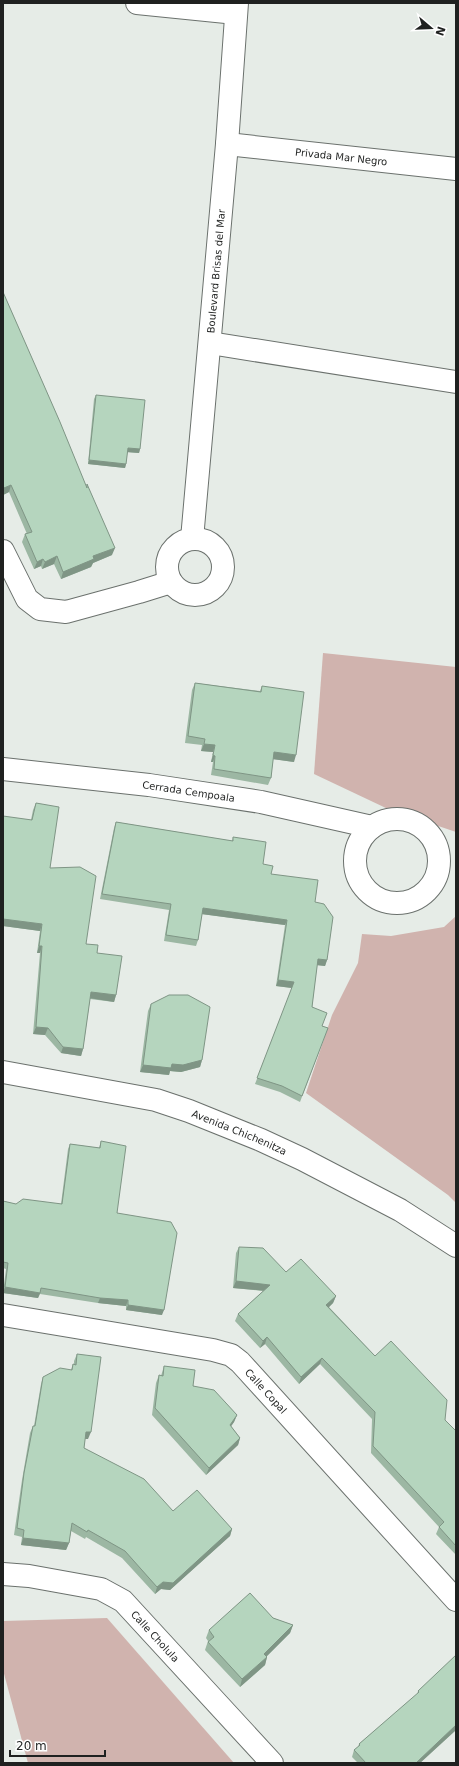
<svg xmlns="http://www.w3.org/2000/svg" width="459" height="1766" viewBox="0 0 459 1766" font-family="'DejaVu Sans',sans-serif">
<style>
.green{fill:#d0b3ae}
.lines{fill:none;stroke-linecap:round;stroke-linejoin:round}
.minor-casing{stroke:#6b716d;stroke-width:24}
.tertiary-casing{stroke:#6b716d;stroke-width:24}
.minor{stroke:#fff;stroke-width:22}
.tertiary{stroke:#fff;stroke-width:22}
.wall{fill:#9cb7a3}
.shaded-wall{fill:#7f9585}
.building{fill:#b5d5be;stroke:#7f9585}
.labels{text-anchor:middle;dominant-baseline:central;stroke-width:3.5;stroke-linejoin:round;paint-order:stroke}
.street-label{font-size:10px;fill:#1f2120;stroke:#fff}
</style>
<rect width="100%" height="100%" fill="#e6ece7"/>
<g class="green">
<polygon points="323,653 456,667 456,832 388,809 314,774"/>
<polygon points="456,916 456,1203 448,1195 306,1093 332,1015 358,963 362,934 391,936 444,927"/>
<polygon points="107,1618 234,1763 28,1763 3,1670 3,1621"/>
</g>
<g class="lines">
<defs>
<g id="minor">
<polyline points="137,3 236,13"/>
<path id="s1" d="M227 144 456 169"/>
<polyline points="210,343 456,382"/>
<polyline points="3,551 27,599 40,609 66,612 139,592 171,582"/>
<path id="s2" d="M3 769 149 785 261 802 372 827"/>
<circle cx="397" cy="861" r="42"/>
<path id="s3" d="M3 1072 156 1100 189 1111 261 1140 302 1159 400 1210 456 1246"/>
<path id="s4" d="M3 1315 213 1350 231 1355 240 1362 456 1600"/>
<path id="s5" d="M3 1574 29 1576 101 1589 123 1601 272 1763"/>
</g>
<g id="tertiary">
<path id="s6" d="M192 539 227 144 237 3"/>
<circle cx="195" cy="567" r="28"/>
</g>
</defs>
<use href="#minor" class="minor-casing"/>
<use href="#tertiary" class="tertiary-casing"/>
<use href="#minor" class="minor"/>
<use href="#tertiary" class="tertiary"/>
</g>
<g class="wall">
<polygon points="3,292 86,487 87,484 112,555 93,563 91,567 61,579 54,564 42,569 41,566 34,569 22,542 25,534 27,534 9,492 3,495"/>
<polygon points="96,395 140,449 139,453 127,452 126,464 125,468 88,464 94,399"/>
<polygon points="195,683 260,691 262,686 294,762 273,759 271,778 268,785 211,775 213,762 211,762 213,752 201,751 202,745 185,743 192,690"/>
<polygon points="36,803 50,868 86,944 97,953 116,995 114,1002 90,999 83,1049 81,1056 61,1053 45,1035 33,1034 40,953 37,953 40,931 3,926 3,817 31,820 33,810"/>
<polygon points="116,822 232,841 233,837 263,864 271,874 315,902 327,960 325,966 317,965 312,1007 322,1026 328,1028 300,1102 280,1092 255,1084 292,988 276,986 285,925 202,914 198,940 196,946 164,941 169,910 100,899 114,828"/>
<polygon points="151,1004 202,1060 200,1067 181,1072 170,1071 169,1075 140,1072 148,1011"/>
<polygon points="101,1141 117,1213 162,1315 126,1310 126,1306 98,1303 40,1294 38,1298 3,1293 6,1269 3,1268 3,1201 16,1204 61,1204 68,1149 70,1144 99,1148"/>
<polygon points="239,1247 286,1272 336,1296 333,1303 329,1307 375,1356 445,1420 456,1431 456,1555 436,1534 439,1527 371,1453 372,1419 320,1364 299,1384 265,1344 260,1348 235,1321 238,1314 263,1291 233,1288 236,1253"/>
<polygon points="77,1354 88,1439 85,1439 84,1448 173,1511 232,1529 230,1536 170,1590 161,1589 155,1594 122,1558 86,1537 85,1539 71,1531 69,1543 66,1550 21,1545 22,1537 14,1535 22,1480 30,1433 33,1426 34,1426 41,1384 43,1377 71,1370 73,1364 74,1364 74,1361"/>
<polygon points="164,1366 237,1415 234,1422 231,1426 240,1438 238,1445 206,1475 152,1415 156,1383 159,1375 161,1376"/>
<polygon points="273,1618 293,1625 290,1633 267,1656 267,1657 265,1665 240,1687 205,1650 208,1641 206,1638 209,1630"/>
<polygon points="418,1691 456,1730 420,1763 358,1763 352,1757 354,1750 358,1747 359,1744 417,1695"/>
</g>
<g class="shaded-wall">
<polygon points="128,448 140,449 139,453 126,452"/>
<polygon points="89,460 126,464 125,468 88,464"/>
<polygon points="11,485 9,492 3,495 3,492 4,488"/>
<polygon points="115,548 112,555 93,563 91,567 61,579 63,572 93,556"/>
<polygon points="57,556 54,564 42,569 45,562"/>
<polygon points="43,559 41,566 34,569 37,562"/>
<polygon points="204,744 215,745 213,752 201,751"/>
<polygon points="274,752 296,755 294,762 272,759"/>
<polygon points="213,755 215,756 213,762 211,762"/>
<polygon points="203,908 287,920 285,925 201,914"/>
<polygon points="3,919 42,924 40,931 3,926"/>
<polygon points="39,946 42,946 40,953 37,953"/>
<polygon points="318,959 327,960 325,966 316,965"/>
<polygon points="278,980 294,982 292,988 276,986"/>
<polygon points="91,992 116,995 114,1002 89,998"/>
<polygon points="36,1027 48,1028 45,1035 33,1034"/>
<polygon points="63,1047 83,1049 81,1056 61,1053"/>
<polygon points="202,1060 200,1067 181,1072 170,1071 169,1075 140,1072 143,1065 172,1064"/>
<polygon points="236,1281 270,1285 267,1291 233,1288"/>
<polygon points="5,1287 40,1293 38,1298 3,1293"/>
<polygon points="336,1296 333,1303 324,1312 326,1305"/>
<polygon points="100,1298 128,1300 126,1306 98,1303"/>
<polygon points="128,1305 164,1310 162,1315 126,1310"/>
<polygon points="267,1337 265,1344 260,1348 263,1341"/>
<polygon points="322,1358 320,1364 299,1384 301,1377"/>
<polygon points="237,1415 234,1422 227,1432 230,1425"/>
<polygon points="86,1432 91,1432 88,1439 83,1439"/>
<polygon points="240,1438 238,1445 206,1475 209,1468"/>
<polygon points="232,1529 230,1536 170,1590 161,1589 155,1594 157,1587"/>
<polygon points="23,1538 69,1543 66,1550 21,1545"/>
<polygon points="293,1625 290,1633 261,1662 264,1654"/>
<polygon points="267,1657 265,1665 240,1687 242,1679"/>
<polygon points="456,1725 456,1730 420,1763 416,1763"/>
</g>
<g class="building">
<polygon points="3,292 60,422 87,488 87,484 115,548 93,556 94,559 63,572 57,556 45,562 43,559 37,562 25,534 32,532 11,485 4,488 3,485"/>
<polygon points="96,395 145,400 140,449 128,448 126,464 89,460"/>
<polygon points="195,683 261,692 262,686 304,692 296,755 274,752 271,778 214,769 215,756 213,755 215,745 204,744 205,739 188,736"/>
<polygon points="36,803 59,807 50,868 80,867 96,876 86,944 98,945 97,953 122,956 116,995 91,992 83,1049 63,1047 48,1028 36,1027 42,946 39,946 42,924 3,919 3,816 32,820"/>
<polygon points="116,822 233,841 233,837 266,842 263,864 273,866 271,874 318,880 315,902 324,904 333,917 327,960 318,959 312,1007 327,1013 322,1026 328,1028 302,1096 282,1086 257,1078 294,982 278,980 287,920 203,908 198,940 166,935 171,904 102,894"/>
<polygon points="169,995 188,995 210,1007 202,1060 183,1065 172,1064 171,1068 143,1065 151,1004"/>
<polygon points="101,1141 126,1146 117,1213 171,1222 177,1233 164,1310 128,1305 128,1300 100,1298 41,1288 40,1293 5,1287 8,1263 3,1262 3,1201 16,1204 23,1199 62,1204 70,1144 100,1148"/>
<polygon points="239,1247 263,1248 286,1272 301,1259 336,1296 326,1305 375,1356 391,1341 447,1400 445,1420 456,1431 456,1546 439,1527 444,1522 373,1446 375,1412 322,1358 301,1377 267,1337 263,1341 238,1314 270,1285 236,1281"/>
<polygon points="77,1354 101,1357 91,1432 86,1432 84,1448 144,1479 173,1511 197,1490 232,1529 173,1583 163,1582 157,1587 125,1551 88,1530 87,1532 72,1523 69,1543 23,1538 24,1530 17,1528 24,1473 33,1426 35,1426 43,1377 60,1368 72,1370 73,1364 76,1365"/>
<polygon points="164,1366 195,1370 193,1386 214,1390 237,1415 230,1425 240,1438 209,1468 155,1408 159,1375 163,1376"/>
<polygon points="250,1593 273,1618 293,1625 264,1654 267,1657 242,1679 208,1642 214,1637 209,1630"/>
<polygon points="456,1655 456,1725 417,1762 418,1763 366,1763 354,1750 360,1745 359,1744 419,1692 418,1691"/>
</g>
<g class="labels">
<g class="street-label">
<text stroke="none"><textPath href="#s1" startOffset="115">Privada Mar Negro</textPath></text>
<text stroke="none"><textPath href="#s6" startOffset="269">Boulevard Brisas del Mar</textPath></text>
<text stroke="none"><textPath href="#s2" startOffset="187">Cerrada Cempoala</textPath></text>
<text stroke="none"><textPath href="#s3" startOffset="245">Avenida Chichenitza</textPath></text>
<text stroke="none"><textPath href="#s4" startOffset="282">Calle Copal</textPath></text>
<text stroke="none"><textPath href="#s5" startOffset="172">Calle Cholula</textPath></text>
</g>
</g>
<rect width="459" height="1766" fill="none" stroke="#1f2120" stroke-width="8"/>
<g transform="translate(431 28) rotate(109)" stroke="#ffffff" stroke-width="3" paint-order="stroke">
<path d="M0-3L7 15L0 10L-7 15Z" fill="#1f2120"/>
<text y="-6" font-size="11" font-weight="bold" text-anchor="middle" fill="#1f2120">N</text>
</g>
<path d="M10 1750v6h95v-6" fill="none" stroke="#1f2120" stroke-width="2"/>
<text x="16" y="1750" font-size="12" fill="#1f2120" stroke="#ffffff" stroke-width="3" paint-order="stroke">20 m</text>
</svg>
